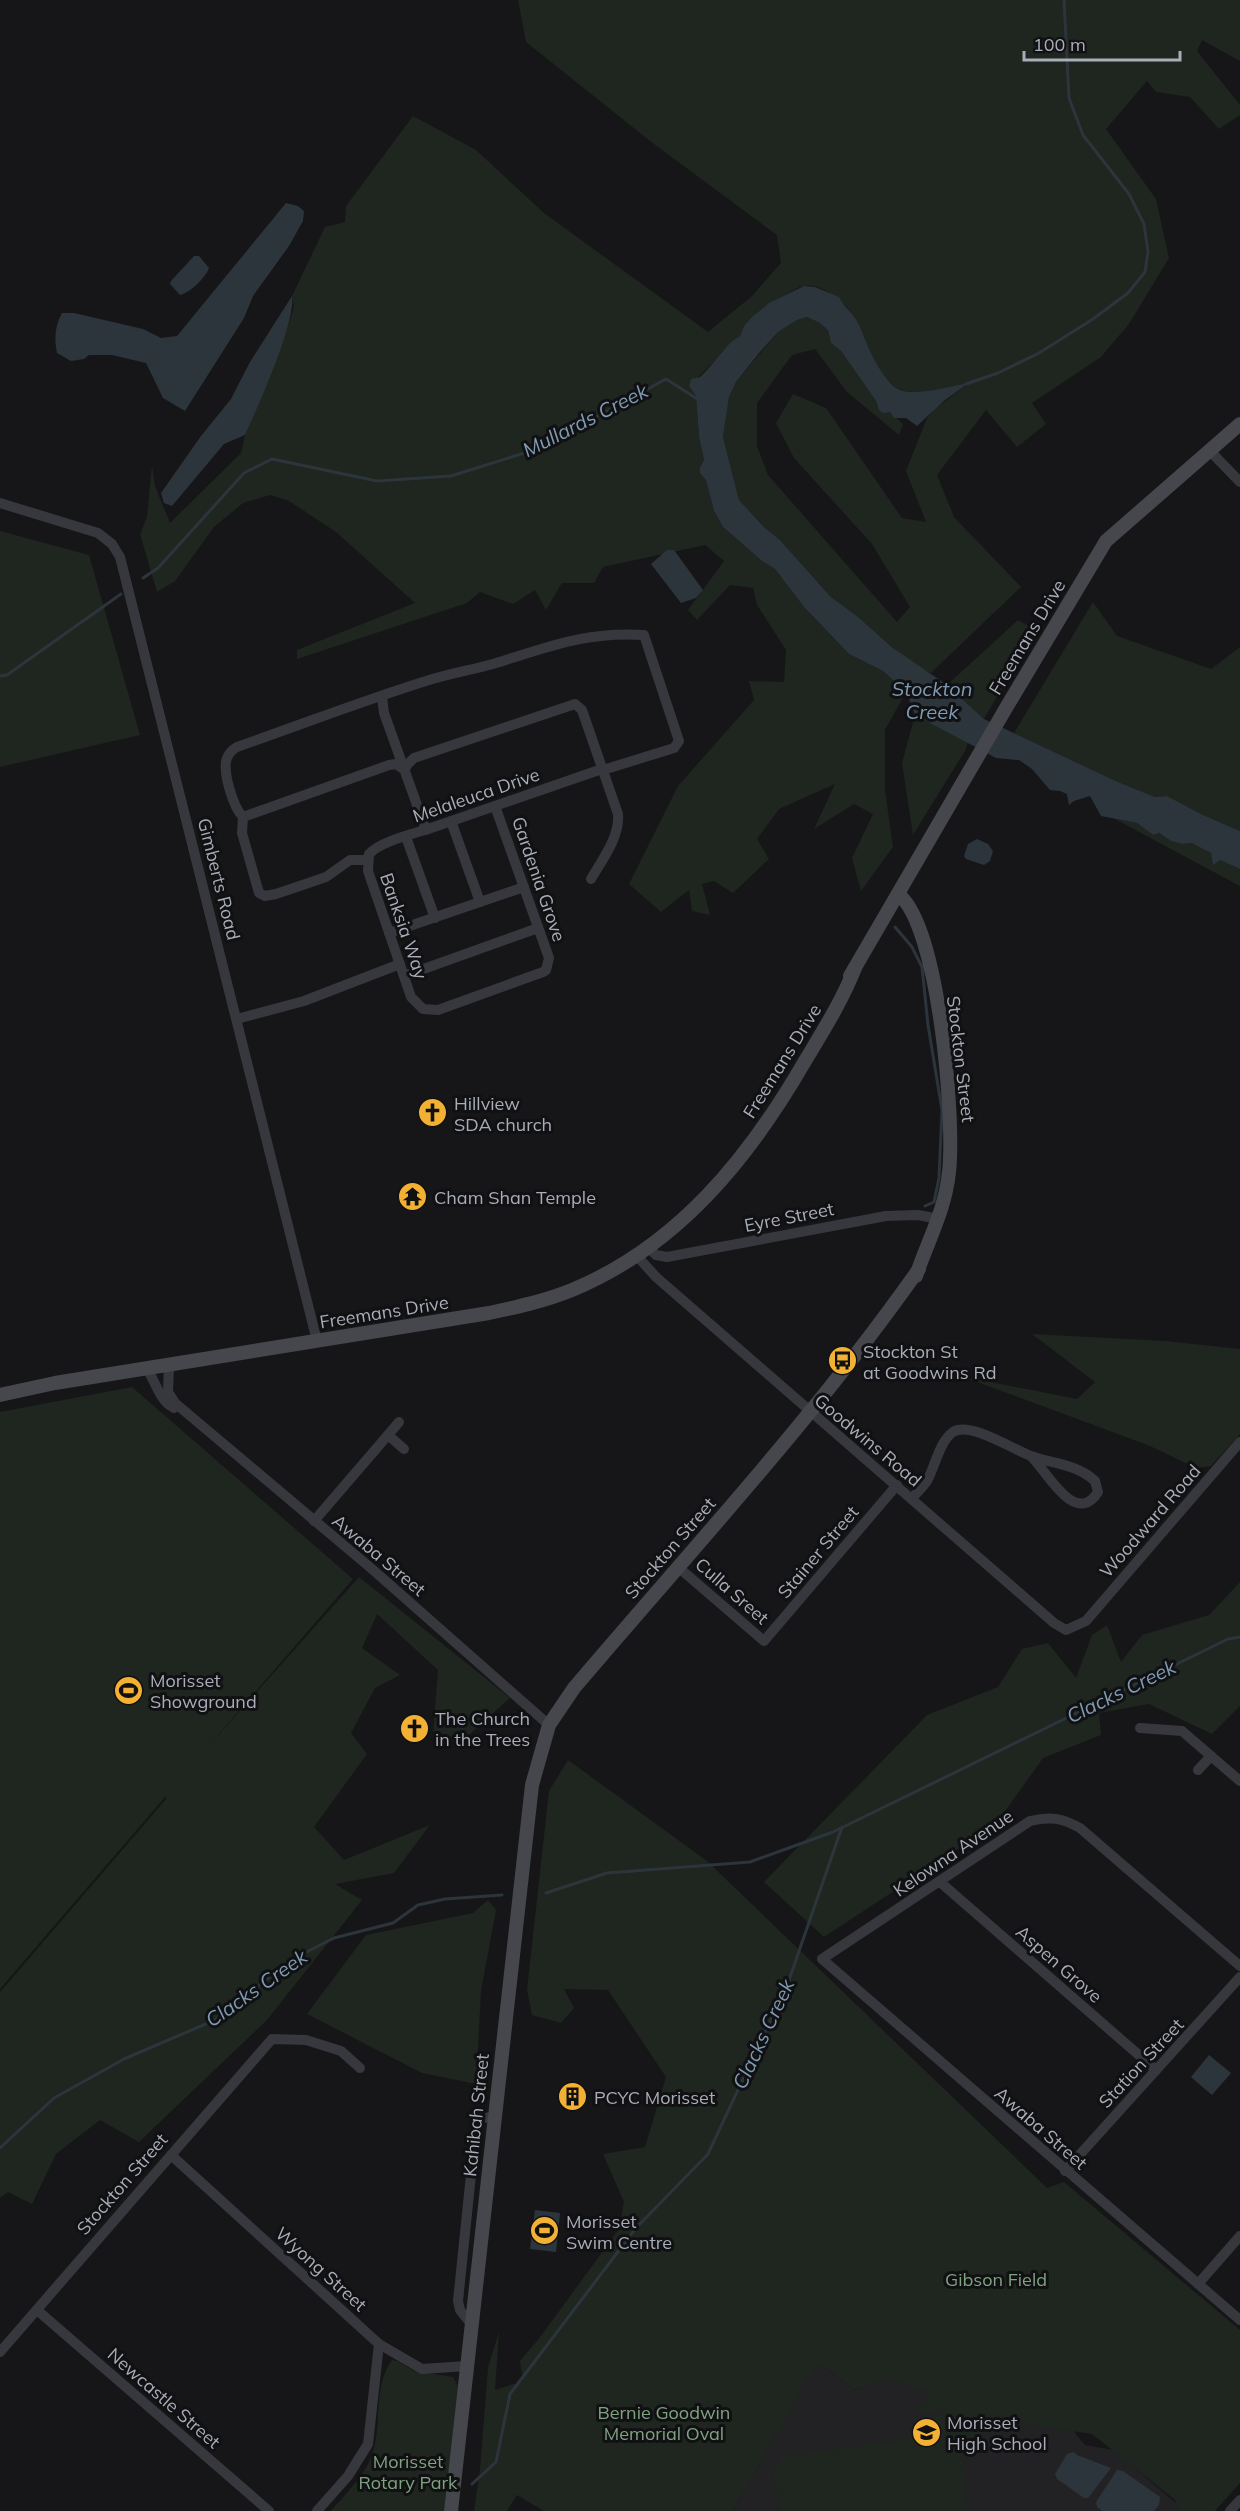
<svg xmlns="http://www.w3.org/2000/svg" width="1240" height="2511" viewBox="0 0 1240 2511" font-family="Mulish,sans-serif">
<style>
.built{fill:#222225}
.green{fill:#1e261f}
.water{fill:#2c353c}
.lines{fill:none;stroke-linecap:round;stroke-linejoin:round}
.stream{stroke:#2c353c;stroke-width:3}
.street{stroke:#37383d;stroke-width:10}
.secondary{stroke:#45474d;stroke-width:14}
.labels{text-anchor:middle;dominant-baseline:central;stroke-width:6;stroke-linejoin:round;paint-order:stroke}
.street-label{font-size:18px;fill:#a8adb8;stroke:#111113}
.poi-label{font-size:18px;fill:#a8adb8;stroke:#111113;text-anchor:start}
.park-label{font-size:18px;fill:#7fa381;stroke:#111113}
.water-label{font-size:20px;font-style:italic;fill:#7f9bb3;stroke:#111113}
</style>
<rect width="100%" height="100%" fill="#161618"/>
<polygon class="built" points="823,2366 854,2390 888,2378 1064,2420 1085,2445 1114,2450 1185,2511 733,2511 813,2369"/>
<g class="green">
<path d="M518 0H1240V61L1202 40 1197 51 1240 105V115L1219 129 1190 97 1156 92 1147 81 1106 129 1156 199 1169 258 1129 324 1101 357 1032 403 1046 424 1017 447 986 410 937 475 954 517 1021 587 931 673 919 667 893 648 857 616 831 597 780 540 765 528 739 500 723 437 729 397 736 382 778 332 797 320 807 317 818 322 828 330 831 343 841 351 876 401 879 410 890 412 903 424 899 435 847 392 815 349 792 355 757 403V446L768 475 897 622 910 607 872 544 794 458 776 423 793 394 826 408 902 518 926 522 906 471 927 418 936 408 968 384C951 386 914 397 899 389 876 378 869 344 858 323 851 308 823 282 804 286 797 287 790 293 783 296 765 305 748 316 740 336L689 386 696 396 699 437 704 460 700 467 706 479 714 511 723 527 762 561 775 569 804 607 849 654 883 671 906 692 885 730V790L893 847 861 891 852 858 873 814 854 804 814 829 835 784 779 809 757 839 769 859 733 893 714 881 702 884 710 915 692 911 689 890 661 912 629 884 678 786 754 700 749 681 784 682 786 650 757 605 753 588 730 585 697 620 688 610 724 561 705 545 603 567 594 583H562L546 610 535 590 513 604 480 592 467 603 297 659V650L415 603 336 532 289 501 270 495 243 503 214 527 175 581 157 592 140 534 147 517 152 465 155 486 170 523 241 453 245 435 290 320 294 307 292 296 325 227 345 222 346 206 413 116 476 150 544 213 708 332 752 296 781 263 777 235 650 141 526 42Z"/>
<polygon points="0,531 89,555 140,735 0,767"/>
<polygon points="1093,602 1117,636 1211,669 1240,647 1240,831 1201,814 1167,796 1155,797 1118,782 1014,733"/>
<polygon points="1018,620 1036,630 984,719 947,685"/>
<polygon points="915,715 968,741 966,749 913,835 902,763"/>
<polygon points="1115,819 1137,823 1153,835 1158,833 1171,841 1182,844 1192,843 1202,847 1220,860 1240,869 1240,886"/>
<polygon points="1032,1334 1165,1341 1240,1349 1240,1434 1211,1466 1196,1468 1150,1446 964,1377 1077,1399 1095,1382"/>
<polygon points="132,1387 353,1579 205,1750 359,1577 510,1698 460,1743 433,1735 438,1670 377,1614 362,1648 400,1675 375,1688 351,1733 367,1754 314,1827 344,1860 430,1825 394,1873 335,1884 362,1900 267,2020 139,2142 100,2120 56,2154 32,2204 8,2192 0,2198 0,1992 167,1798 165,1797 0,1989 0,1412"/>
<polygon points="1240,1582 1240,1706 1212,1734 1149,1704 1099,1713 1101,1735 1043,1758 996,1824 824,1937 764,1882 927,1715 998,1687 1022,1649 1048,1643 1076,1678 1092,1635 1107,1625 1121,1662 1142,1635 1209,1615"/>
<path d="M568 1760 707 1861 1047 2188 1064 2182 1240 2330V2483L1215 2511H1179L1175 2500 1092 2434 997 2420 985 2433 959 2442 968 2511H781L773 2475 781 2457 919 2437 911 2435 942 2412H913L930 2393C893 2376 892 2377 854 2390L823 2366 813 2370 733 2511H544L517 2495 507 2511H474L480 2470 488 2367 499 2332 495 2390 523 2381 520 2361 541 2336 619 2229 624 2202 603 2154 645 2147 666 2077 608 1990 564 1989 574 2008 561 2023 532 2015 527 1990 549 1791Z"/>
<polygon points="488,1900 496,1910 481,1991 476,2084 422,2073 307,2014 366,1935 473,1913"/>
<path d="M392 2360 397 2361 414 2371 453 2377 458 2386 444 2511H331C345 2494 364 2477 372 2455 383 2424 372 2388 392 2360Z"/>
</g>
<g class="water">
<path d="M286 203 298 206 304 211 303 221 289 246 253 296 244 318 185 411 163 398 146 363 112 355H89L84 359 71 361 57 353C54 338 55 326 62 313H74L143 329 161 338 177 336Z"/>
<path d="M194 256H199L209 268C205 278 191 292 180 295L170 284 171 281Z"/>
<path d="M804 286 815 287 839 297C844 308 853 312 858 323 863 332 866 343 871 353 877 365 887 384 900 390 915 396 953 386 969 383L945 400 917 426 906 418H894L890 412 883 413 879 410 876 401 841 351 831 343 828 330 818 322 807 317 797 320 778 332 760 352 736 382 729 397 723 437 739 500 765 528 780 540 831 597 857 616 893 648 947 685 984 719 1118 782 1155 797 1167 796 1201 814 1240 831V869L1220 860 1213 865 1211 853 1192 843 1182 844 1171 841 1159 833 1153 835 1137 823 1101 816 1090 796 1074 801 1069 805 1067 794 1060 791 1050 790 1032 769 1019 760 996 758 915 715 906 692 883 671 849 654 804 607 775 569 762 561 723 527 714 511 706 480 700 473V467L704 460 699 437 696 396 689 386 691 379 700 377 707 370 731 342 740 336 744 326 753 316 769 303Z"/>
<path d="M292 296C296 322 258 407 245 435L224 444 172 506 164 503 161 493 201 436 231 399 250 362Z"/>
<polygon points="667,550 674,550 703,590 696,598 681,603 651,564"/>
<polygon points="977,839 988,844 993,851 990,861 984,865 966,859 964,856 968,844"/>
<polygon points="1209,2055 1231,2073 1212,2095 1191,2077"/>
<polygon points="535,2210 560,2213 556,2252 530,2249"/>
<polygon points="1074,2452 1077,2455 1111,2468 1088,2498 1084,2498 1057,2479 1055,2474 1067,2454"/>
<polygon points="1117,2470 1123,2471 1160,2497 1159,2505 1154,2511 1102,2511 1097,2507 1096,2502"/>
</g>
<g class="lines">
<g class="stream">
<polyline points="966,384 998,373 1039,353 1093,319 1128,293 1145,272 1148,252 1144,224 1129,194 1083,135 1069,98 1064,0"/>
<polyline points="143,578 158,568 244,473 272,459 377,481 451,476 537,449 666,379 699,400"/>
<polyline points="0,676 7,675 121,594"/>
<polyline points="895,927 912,947 922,967 928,1025 942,1110 939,1178 934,1202 925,1206"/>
<polyline points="546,1893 607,1873 750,1862 833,1832 1228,1639 1240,1637"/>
<polyline points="0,2148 54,2098 124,2059 215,2020 291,1960 334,1938 393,1923 418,1905 445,1899 502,1895"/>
<polyline points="472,2484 496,2462 510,2394 636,2228 708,2154 788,1983 842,1827"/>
</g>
<g class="street">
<polyline points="1210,451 1240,482"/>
<polyline points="0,503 98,533 112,544 120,557 317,1341"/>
<polyline points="382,697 384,713 426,830"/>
<path d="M405 770 407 765 414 758 575 704 582 710 618 814C620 837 602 860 591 879"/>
<path d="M495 806 549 958 546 970 543 972 438 1010 423 1009 411 997 368 871 369 854C382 840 418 833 437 826 492 807 547 788 602 769"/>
<polyline points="243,817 389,765 396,764 405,770"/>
<polyline points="451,821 480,902"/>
<polyline points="406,837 435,918"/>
<path d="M368 860H350L326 877 276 894 265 896 259 893 242 833 243 817C233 807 222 771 227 758 229 753 232 750 237 747 300 725 362 701 426 681 448 674 471 670 493 664 546 648 586 631 644 635L679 741 674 748 603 770"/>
<polyline points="389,933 524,887"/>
<polyline points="404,976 538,928"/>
<polyline points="237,1019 304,1001 400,964"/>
<polyline points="648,1247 656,1255 667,1257 886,1216 918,1215 939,1219"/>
<polyline points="637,1256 656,1277 1054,1623 1066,1630 1086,1621 1240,1442"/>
<polyline points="169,1365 168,1392 175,1403 372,1569 549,1725"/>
<path d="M146 1368C156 1381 159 1401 174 1408"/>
<polyline points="388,1435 399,1422"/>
<path d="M912 1498C917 1493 923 1487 927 1481 935 1467 939 1442 953 1432 970 1421 1014 1450 1031 1456 1053 1464 1077 1464 1095 1481L1098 1492C1075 1528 1046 1470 1031 1456"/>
<polyline points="314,1521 388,1435 404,1449"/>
<polyline points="678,1567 764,1641 897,1485"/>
<polyline points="1140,1728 1182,1731 1211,1756"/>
<polyline points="1198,1770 1211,1756 1240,1781"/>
<polyline points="940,1882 1156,2070"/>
<path d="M1240 1966 1080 1828C1062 1818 1050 1816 1030 1821L822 1959 1240 2320"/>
<polyline points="171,2155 379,2344 422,2369 467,2366"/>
<polyline points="1065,2171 1240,1977"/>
<polyline points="1198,2284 1240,2236"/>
<polyline points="37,2310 269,2511"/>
<polyline points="471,2324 460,2310 458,2301 476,2126 481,2118 494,2117"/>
<polyline points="0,2352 272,2039 306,2040 341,2051 360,2068"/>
<polyline points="317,2511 348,2476 368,2444 379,2344"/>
<polyline points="1230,2511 1240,2500"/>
</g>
<g class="secondary">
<path d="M898 894C939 925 955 1119 949 1172 945 1211 928 1240 916 1276"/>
<polyline points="850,976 1006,708 1106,541 1240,424"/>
<path d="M0 1395 55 1383 489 1313C517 1307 545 1301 572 1290 678 1246 749 1158 805 1061 823 1031 842 1001 855 968"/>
<path d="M451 2511 532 1785 549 1725 574 1688C691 1550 815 1417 919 1269"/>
</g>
</g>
<defs>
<symbol id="church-disc" viewBox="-11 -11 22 22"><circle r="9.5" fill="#f2b134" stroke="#111113"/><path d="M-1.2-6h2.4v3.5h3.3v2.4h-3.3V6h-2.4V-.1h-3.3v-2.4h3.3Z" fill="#111"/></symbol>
<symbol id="temple-disc" viewBox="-11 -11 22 22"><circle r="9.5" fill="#f2b134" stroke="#111113"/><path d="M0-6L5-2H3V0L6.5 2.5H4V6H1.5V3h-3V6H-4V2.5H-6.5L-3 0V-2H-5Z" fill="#111"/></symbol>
<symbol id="bus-disc" viewBox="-11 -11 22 22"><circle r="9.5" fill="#f2b134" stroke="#111113"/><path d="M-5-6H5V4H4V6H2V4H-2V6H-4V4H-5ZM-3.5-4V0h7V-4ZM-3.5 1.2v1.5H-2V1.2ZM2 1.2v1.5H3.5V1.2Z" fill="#111"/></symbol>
<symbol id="stadium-disc" viewBox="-11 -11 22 22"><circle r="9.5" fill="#f2b134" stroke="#111113"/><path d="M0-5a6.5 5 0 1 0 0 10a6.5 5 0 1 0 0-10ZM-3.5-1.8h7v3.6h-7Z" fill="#111"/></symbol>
<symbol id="building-disc" viewBox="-11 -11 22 22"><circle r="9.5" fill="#f2b134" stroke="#111113"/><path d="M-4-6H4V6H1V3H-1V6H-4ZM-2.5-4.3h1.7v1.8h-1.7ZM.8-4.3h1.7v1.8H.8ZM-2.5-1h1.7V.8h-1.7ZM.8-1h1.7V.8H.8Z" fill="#111"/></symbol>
<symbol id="school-disc" viewBox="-11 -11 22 22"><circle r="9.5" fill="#f2b134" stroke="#111113"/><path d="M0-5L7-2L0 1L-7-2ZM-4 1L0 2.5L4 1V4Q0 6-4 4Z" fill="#111"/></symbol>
</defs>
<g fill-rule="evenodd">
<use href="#church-disc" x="416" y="1096" width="33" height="33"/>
<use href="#temple-disc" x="396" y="1180" width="33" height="33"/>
<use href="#bus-disc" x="826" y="1344" width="33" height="33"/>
<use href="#stadium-disc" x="112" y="1674" width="33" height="33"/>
<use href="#church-disc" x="398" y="1712" width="33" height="33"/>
<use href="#building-disc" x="556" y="2080" width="33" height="33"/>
<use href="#stadium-disc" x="528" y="2214" width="33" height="33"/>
<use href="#school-disc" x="910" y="2416" width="33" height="33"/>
</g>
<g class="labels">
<g class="street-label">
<text transform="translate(1027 637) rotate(-59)">Freemans Drive</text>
<text transform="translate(476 795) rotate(-19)">Melaleuca Drive</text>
<text transform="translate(219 879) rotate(76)">Gimberts Road</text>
<text transform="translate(539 879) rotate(71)">Gardenia Grove</text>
<text transform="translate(404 926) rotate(71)">Banksia Way</text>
<text transform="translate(961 1059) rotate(83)">Stockton Street</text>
<text transform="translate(782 1061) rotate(-58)">Freemans Drive</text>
<text transform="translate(789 1217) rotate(-11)">Eyre Street</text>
<text transform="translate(384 1312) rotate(-9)">Freemans Drive</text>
<text transform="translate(868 1440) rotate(40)">Goodwins Road</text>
<text transform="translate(1150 1521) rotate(-49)">Woodward Road</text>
<text transform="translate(670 1548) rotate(-49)">Stockton Street</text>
<text transform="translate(818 1552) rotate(-50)">Stainer Street</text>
<text transform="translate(379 1555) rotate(40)">Awaba Street</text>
<text transform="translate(732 1591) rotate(41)">Culla Sreet</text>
<text transform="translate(953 1853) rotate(-34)">Kelowna Avenue</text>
<text transform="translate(1059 1964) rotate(41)">Aspen Grove</text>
<text transform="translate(1141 2063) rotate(-47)">Station Street</text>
<text transform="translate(476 2115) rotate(-84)">Kahibah Street</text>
<text transform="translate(1041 2128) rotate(41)">Awaba Street</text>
<text transform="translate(122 2184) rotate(-49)">Stockton Street</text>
<text transform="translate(321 2269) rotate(42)">Wyong Street</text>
<text transform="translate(164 2398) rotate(41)">Newcastle Street</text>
</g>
<g class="poi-label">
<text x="454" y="1103">Hillview<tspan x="454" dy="21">SDA church</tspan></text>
<text x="434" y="1197">Cham Shan Temple</text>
<text x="863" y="1351">Stockton St<tspan x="863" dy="21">at Goodwins Rd</tspan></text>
<text x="150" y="1680">Morisset<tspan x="150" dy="21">Showground</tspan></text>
<text x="435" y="1718">The Church<tspan x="435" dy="21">in the Trees</tspan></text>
<text x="594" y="2097">PCYC Morisset</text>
<text x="566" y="2221">Morisset<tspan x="566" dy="21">Swim Centre</tspan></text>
<text x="947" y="2422">Morisset<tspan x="947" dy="21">High School</tspan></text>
</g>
<g class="park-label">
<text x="996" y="2279">Gibson Field</text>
<text x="664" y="2412">Bernie Goodwin<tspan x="664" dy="21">Memorial Oval</tspan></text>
<text x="408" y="2461">Morisset<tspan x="408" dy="21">Rotary Park</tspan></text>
</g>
<g class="water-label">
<text transform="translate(585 420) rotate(-27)">Mullards Creek</text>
<text x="932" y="688">Stockton<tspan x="932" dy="23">Creek</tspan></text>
<text transform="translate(1121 1691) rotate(-26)">Clacks Creek</text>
<text transform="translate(256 1988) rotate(-35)">Clacks Creek</text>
<text transform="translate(763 2034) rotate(-65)">Clacks Creek</text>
</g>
</g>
<path d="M1024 51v9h156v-9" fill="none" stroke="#a8adb8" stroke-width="3"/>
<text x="1033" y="51" font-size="18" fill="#a8adb8" stroke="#111113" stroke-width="4.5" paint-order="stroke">100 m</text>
</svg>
